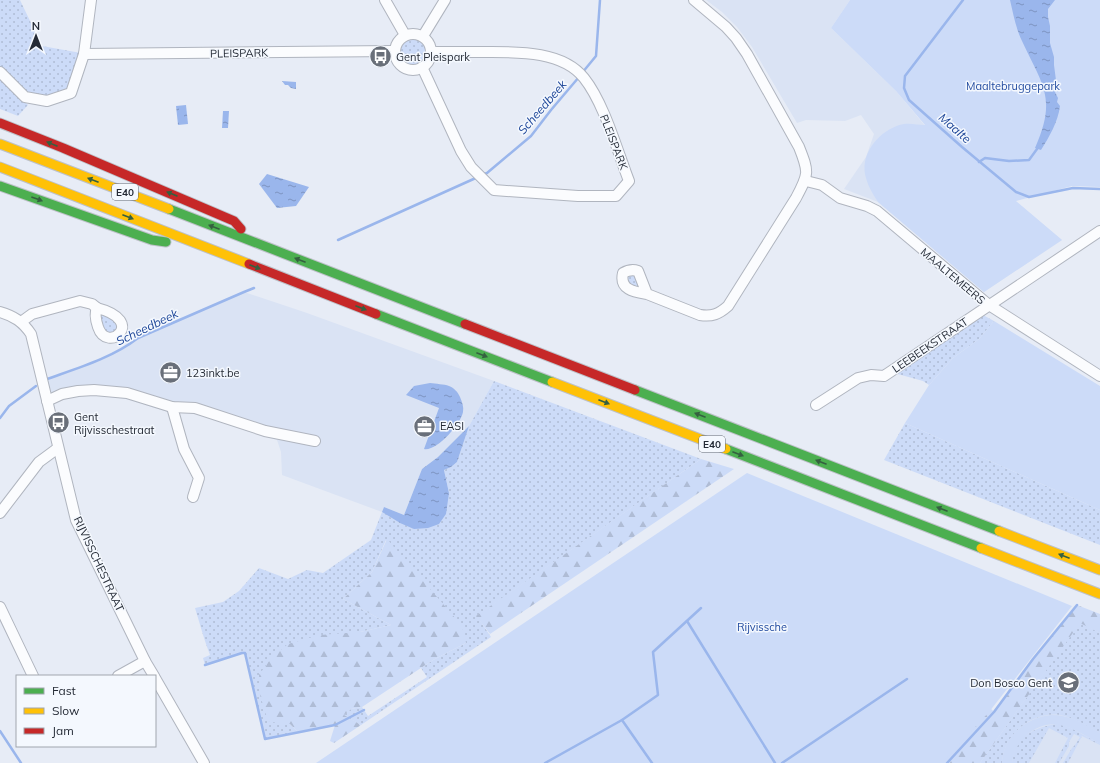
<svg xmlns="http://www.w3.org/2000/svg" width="1100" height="763" viewBox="0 0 1100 763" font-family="Mulish,sans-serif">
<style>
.built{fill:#dae3f4}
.grass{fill:url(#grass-dots)}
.forest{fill:url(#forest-firs)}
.green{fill:#ccdbf8}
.water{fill:url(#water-ripples)}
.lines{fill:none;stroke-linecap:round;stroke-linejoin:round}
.stream{stroke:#9ab6ec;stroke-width:2.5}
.street-casing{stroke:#b0b5bf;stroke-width:12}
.fast-casing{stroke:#bdc1c8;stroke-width:11}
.slow-casing{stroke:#bdc1c8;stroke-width:11}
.jam-casing{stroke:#bdc1c8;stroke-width:11}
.street{stroke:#fbfcfe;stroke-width:10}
.fast{stroke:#4caf50;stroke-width:9}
.slow{stroke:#ffc107;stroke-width:9}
.jam{stroke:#c62828;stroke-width:9}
.oneway{fill:#356040}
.labels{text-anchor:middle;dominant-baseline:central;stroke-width:3;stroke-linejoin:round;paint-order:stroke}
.shield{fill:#f4f8fe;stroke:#636872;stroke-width:1}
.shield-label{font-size:10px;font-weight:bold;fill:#252b36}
.street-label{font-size:11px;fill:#252b36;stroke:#f4f8fe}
.poi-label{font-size:11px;fill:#252b36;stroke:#f4f8fe;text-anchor:start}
.park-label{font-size:11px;fill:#234ca0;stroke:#f4f8fe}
.water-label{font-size:12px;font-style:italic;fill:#1c4598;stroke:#f4f8fe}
</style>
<defs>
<pattern id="grass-dots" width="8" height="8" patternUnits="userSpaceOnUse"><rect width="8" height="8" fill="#ccdbf8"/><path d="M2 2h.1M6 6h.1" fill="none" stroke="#afbcd5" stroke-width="1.8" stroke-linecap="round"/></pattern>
<pattern id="forest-firs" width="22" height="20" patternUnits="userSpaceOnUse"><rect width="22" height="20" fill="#ccdbf8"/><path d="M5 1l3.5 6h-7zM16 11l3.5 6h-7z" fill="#afbcd5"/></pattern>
<pattern id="water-ripples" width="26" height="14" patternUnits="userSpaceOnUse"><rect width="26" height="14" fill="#9ab6ec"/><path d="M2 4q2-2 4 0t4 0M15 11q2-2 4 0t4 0" fill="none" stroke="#7d94c0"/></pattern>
</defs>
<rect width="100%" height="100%" fill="#e7ecf6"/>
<g class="built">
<polygon points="706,0 850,0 831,28 896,91 926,127 1062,240 984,292 878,202 844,189 866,157 874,134 861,115 845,121 806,120 797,123 752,47 737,27 722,12"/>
<polygon points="244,292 307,313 494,381 469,426 438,457 422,469 404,515 384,507 382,512 282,475 281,452 277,440 194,413 171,413 126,399 94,395 78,396 54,402 47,379 89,364 127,347 138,338"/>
<polygon points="1080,622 1100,633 1100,763 980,763"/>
</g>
<g class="grass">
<polygon points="0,0 20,0 42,46 81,53 69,89 48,97 25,94 0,69"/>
<circle cx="413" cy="52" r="14"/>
<polygon points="0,78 28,105 18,116 0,109"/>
<polygon points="627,274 636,275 641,290 624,281"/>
<polygon points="98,314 116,320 118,331 105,334"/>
<polygon points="983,315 994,321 979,339 953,358 929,385 923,381 894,373"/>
<path d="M494 381 701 459 477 616 491 637 361 725 343 715 351 709 362 707 368 716 427 677 421 668 433 660 466 643 386 540 372 572 343 599 391 625 360 632 282 724H290L298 732 265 739 245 654 242 653 205 665 203 658 210 655C204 640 200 624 195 608L223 602 239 591 259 568 288 579 307 570 323 573 371 540 382 512 400 523 449 493 444 470 451 467 457 462 469 426Z"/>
<polygon points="905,423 1100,510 1100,545 884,460"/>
<path d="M1080 622 1100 633V733C1087 726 1075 718 1060 715 1032 711 1003 735 1002 763H980Z"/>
<path d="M1059 724 1071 728 1100 744V745L1082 736 1068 763H1063L1072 748 1075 745 1080 737 1074 734 1069 742V746L1059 763H1055L1068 738 1049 728 1029 763H1012C1014 737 1035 726 1059 724Z"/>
</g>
<g class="forest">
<polygon points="701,459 734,469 490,634 476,616"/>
<polygon points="387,539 462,626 466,643 433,660 362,707 351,709 344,715 361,725 334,743 330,741 335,725 298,732 290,724 282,724 268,721 260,695 259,675 271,658 288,644 320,635 360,632 391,625 343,599 372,572"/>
<polygon points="1077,605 1100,614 1100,633 1080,623 980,763 924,763 974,691 994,712 1033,659"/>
</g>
<g class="green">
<path d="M850 0H1100V187L1072 186 1016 201 1062 240 984 292 878 202C872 193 867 184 865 174 861 151 882 128 904 124 911 123 918 125 925 125L896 91 831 28Z"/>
<polygon points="994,321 1100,386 1100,510 905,423 929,385 953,358 979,339"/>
<polygon points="747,473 1072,606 989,712 942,763 316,763"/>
<path d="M1051 715C1071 715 1083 723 1100 733V744C1087 737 1075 728 1060 725 1037 720 1014 741 1012 763H1002C1003 737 1026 717 1051 715Z"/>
</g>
<g class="water">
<path d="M1010 0H1055L1048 9V17L1050 26V43L1054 57V65L1057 88 1055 92 1058 98 1057 102 1060 106C1058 122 1049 137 1041 150L1035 148C1057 98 1043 86 1022 41 1016 29 1013 13 1010 0Z"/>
<polygon points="282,81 296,82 296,89 291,88 288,85 285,85"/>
<polygon points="186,105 188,124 178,125 176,106"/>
<polygon points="223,111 229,111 228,128 222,128"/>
<polygon points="267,174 309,187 296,206 277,208 259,184"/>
<path d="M430 383C436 384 444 384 449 386 454 388 458 392 460 397 462 402 464 407 463 412 461 424 436 452 424 449L439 408 406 395 414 386Z"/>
<polygon points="469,426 457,462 451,467 444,470 449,493 446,514 439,524 428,528 414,529 400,523 382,512 384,507 404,515 422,469 438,457"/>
</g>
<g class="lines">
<g class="stream">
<polyline points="963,0 905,76 904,88 909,100 962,147 1016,192 1029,197 1073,188 1100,189"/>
<polyline points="582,73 596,56 600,0"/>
<polyline points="979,162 985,158 1009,161 1029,160 1037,149"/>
<polyline points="482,175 487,173 531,136 551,110 579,77"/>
<polyline points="338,240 478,177"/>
<path d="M47 379C78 368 112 358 138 338L244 292 254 288"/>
<polyline points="0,418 9,406 36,386"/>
<polyline points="687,621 775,763"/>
<polyline points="205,665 242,653 245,653 265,739 335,725 364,710"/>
<polyline points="0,731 21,763"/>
<polyline points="545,763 622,720"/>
<polyline points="652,763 622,720 658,695 653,652 701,608"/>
<polyline points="782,763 907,679"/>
<polyline points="947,763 994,712 1033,659 1077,605"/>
</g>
<defs>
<g id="street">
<polyline points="385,0 405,35"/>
<circle cx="413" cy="52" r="18"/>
<polyline points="423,36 445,0"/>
<polyline points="84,54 394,51"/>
<path d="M422 67 461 151 471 167 494 190 578 196H616L629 181C617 150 604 103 584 78 562 50 515 52 483 52 466 52 449 52 431 52"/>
<polyline points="0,72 25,97 47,101 71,93 84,54 91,0"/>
<polyline points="806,181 822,185 840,198 867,206 877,211 989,305 1100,376"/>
<path d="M647 294C635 292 619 290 623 273 628 270 632 269 638 271L647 294 700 315C712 317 719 314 728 306L796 198C809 174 809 172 799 147L747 54 736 38 726 27 694 0"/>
<path d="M97 308C148 321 107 355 98 327 96 321 94 314 97 308Z"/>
<path d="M0 312C14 316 23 322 31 334L76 520 145 661 154 676"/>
<polyline points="21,322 32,314 80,301 92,304 97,308"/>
<polyline points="47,401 62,394 78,391 94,390 127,393 172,407 195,408 265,431 315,441"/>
<polyline points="816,405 858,378 871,375 884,376 1100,231"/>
<polyline points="172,407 184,449 199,478 193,497"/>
<polyline points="0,513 39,462 58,448"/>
<polyline points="0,607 33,676"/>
<polyline points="118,676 145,661"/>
<polyline points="155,678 204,763"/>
</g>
<g id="fast">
<polyline points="0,186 152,240 166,242"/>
<polyline points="169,209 465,324"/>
<polyline points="376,314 552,382"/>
<polyline points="635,390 999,531"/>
<polyline points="726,449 981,548"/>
</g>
<g id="slow">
<polyline points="0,144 169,209"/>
<polyline points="0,167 249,264"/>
<polyline points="552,382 726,449"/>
<polyline points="999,531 1100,570"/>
<polyline points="981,548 1100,594"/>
</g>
<g id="jam">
<polyline points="0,123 63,148 234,221 241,229"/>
<polyline points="249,264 376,314"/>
<polyline points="465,324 635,390"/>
</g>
</defs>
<use href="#street" class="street-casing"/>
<use href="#fast" class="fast-casing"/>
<use href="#slow" class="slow-casing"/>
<use href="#jam" class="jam-casing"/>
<use href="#street" class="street"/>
<use href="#fast" class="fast"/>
<use href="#slow" class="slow"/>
<use href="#jam" class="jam"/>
</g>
<defs><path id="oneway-solid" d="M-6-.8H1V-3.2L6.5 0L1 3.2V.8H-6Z"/></defs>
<g class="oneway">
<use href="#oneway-solid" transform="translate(52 144) rotate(-158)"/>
<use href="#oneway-solid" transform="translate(93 180) rotate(-159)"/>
<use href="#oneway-solid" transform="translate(172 194) rotate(-157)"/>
<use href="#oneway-solid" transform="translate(37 199) rotate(20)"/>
<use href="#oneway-solid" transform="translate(128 217) rotate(21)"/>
<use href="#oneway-solid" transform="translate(214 227) rotate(-159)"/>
<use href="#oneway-solid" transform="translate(300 260) rotate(-159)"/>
<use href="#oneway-solid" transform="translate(255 267) rotate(21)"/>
<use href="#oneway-solid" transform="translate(361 308) rotate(21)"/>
<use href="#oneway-solid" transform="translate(482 355) rotate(21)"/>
<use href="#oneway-solid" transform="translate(604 402) rotate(21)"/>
<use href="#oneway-solid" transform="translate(700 415) rotate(-159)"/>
<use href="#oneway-solid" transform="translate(738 454) rotate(21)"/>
<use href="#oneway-solid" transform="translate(821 462) rotate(-159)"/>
<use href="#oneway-solid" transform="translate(942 509) rotate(-159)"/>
<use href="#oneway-solid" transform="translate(1064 556) rotate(-159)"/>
</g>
<defs>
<symbol id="bus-disc" viewBox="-11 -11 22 22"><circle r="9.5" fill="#696f79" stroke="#f4f8fe"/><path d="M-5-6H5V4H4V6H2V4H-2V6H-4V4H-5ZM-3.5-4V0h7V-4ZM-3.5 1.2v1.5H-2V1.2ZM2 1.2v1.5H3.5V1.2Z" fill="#fff"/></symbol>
<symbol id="office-disc" viewBox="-11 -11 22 22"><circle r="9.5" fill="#696f79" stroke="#f4f8fe"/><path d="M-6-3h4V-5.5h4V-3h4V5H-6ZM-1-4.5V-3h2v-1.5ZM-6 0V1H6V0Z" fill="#fff"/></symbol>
<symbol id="school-disc" viewBox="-11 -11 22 22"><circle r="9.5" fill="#696f79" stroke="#f4f8fe"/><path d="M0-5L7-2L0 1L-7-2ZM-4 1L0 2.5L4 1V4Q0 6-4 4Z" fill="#fff"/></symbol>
</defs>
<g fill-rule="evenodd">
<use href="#bus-disc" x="368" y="44" width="25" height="25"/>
<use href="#office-disc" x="158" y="360" width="25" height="25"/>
<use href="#bus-disc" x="46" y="410" width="25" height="25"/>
<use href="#office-disc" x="412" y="414" width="25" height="25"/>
<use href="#school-disc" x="1056" y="670" width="25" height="25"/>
</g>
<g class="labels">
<g class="shield">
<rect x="112" y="184" width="26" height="16" rx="3"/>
<rect x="699" y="436" width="26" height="16" rx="3"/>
</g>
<g class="shield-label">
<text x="125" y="192">E40</text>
<text x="712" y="444">E40</text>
</g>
<g class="street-label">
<text transform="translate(239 53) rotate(-1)">PLEISPARK</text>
<text transform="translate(614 142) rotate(69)">PLEISPARK</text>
<text transform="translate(953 276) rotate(40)">MAALTEMEERS</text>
<text transform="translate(930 345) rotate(-34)">LEEBEEKSTRAAT</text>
<text transform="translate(99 564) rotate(65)">RIJVISSCHESTRAAT</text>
</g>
<g class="poi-label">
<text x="396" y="57">Gent Pleispark</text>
<text x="186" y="373">123inkt.be</text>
<text x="74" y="417">Gent<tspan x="74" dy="13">Rijvisschestraat</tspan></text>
<text x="440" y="426">EASI</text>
<text x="1052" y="683" text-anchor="end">Don Bosco Gent</text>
</g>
<g class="park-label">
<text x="1013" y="86">Maaltebruggepark</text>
<text x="762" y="627">Rijvissche</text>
</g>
<g class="water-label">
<text transform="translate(542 107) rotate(-49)">Scheedbeek</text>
<text transform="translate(955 128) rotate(41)">Maalte</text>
<text transform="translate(147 327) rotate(-26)">Scheedbeek</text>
</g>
</g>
<rect x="16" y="675" width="140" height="72" fill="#f4f8fe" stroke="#a1a6ae"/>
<rect x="24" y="688" width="20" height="6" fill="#4caf50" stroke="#a1a6ae"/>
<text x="52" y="695" font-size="12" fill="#252b36">Fast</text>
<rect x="24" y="708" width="20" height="6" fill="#ffc107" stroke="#a1a6ae"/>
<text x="52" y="715" font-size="12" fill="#252b36">Slow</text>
<rect x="24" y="728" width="20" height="6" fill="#c62828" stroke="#a1a6ae"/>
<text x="52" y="735" font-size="12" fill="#252b36">Jam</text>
<g transform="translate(36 36)" stroke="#f4f8fe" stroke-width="3" paint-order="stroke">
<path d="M0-3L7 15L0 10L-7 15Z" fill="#252b36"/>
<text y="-6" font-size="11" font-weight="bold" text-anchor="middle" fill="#252b36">N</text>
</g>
</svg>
